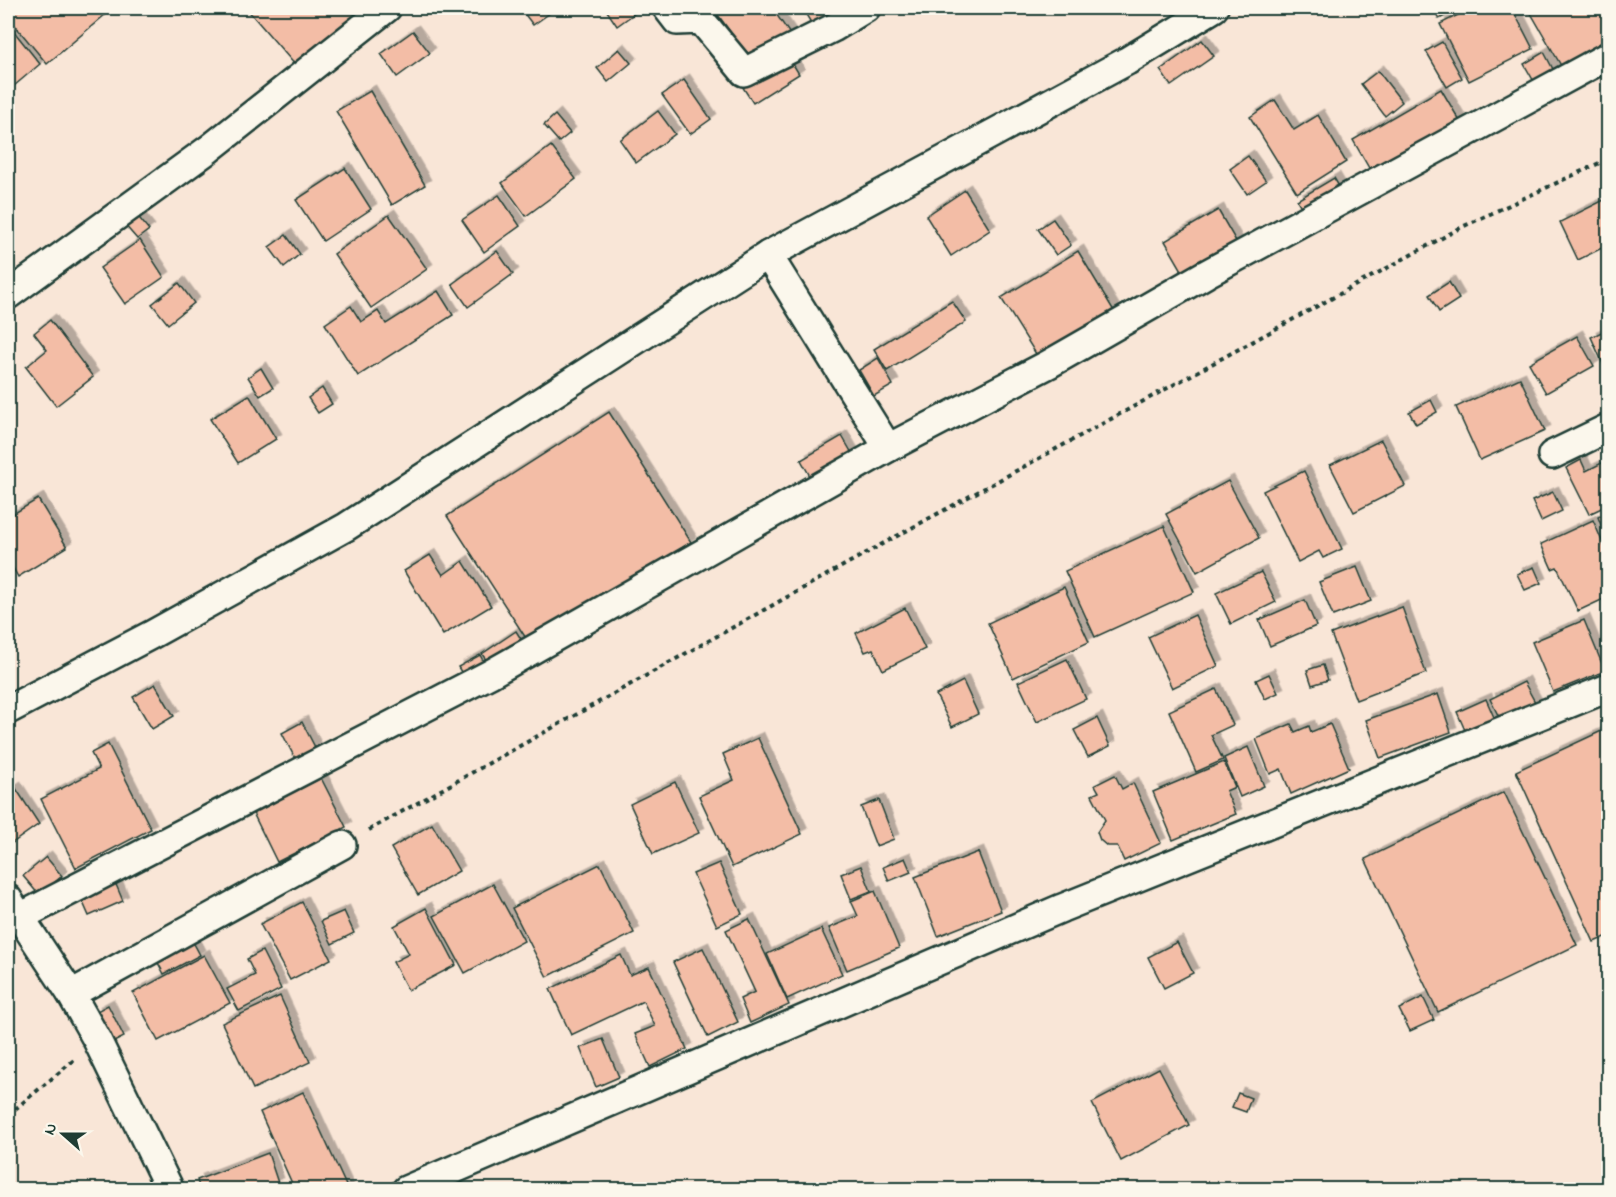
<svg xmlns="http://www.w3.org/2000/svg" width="1616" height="1197" viewBox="0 0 1616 1197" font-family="'Indie Flower',sans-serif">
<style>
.building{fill:#f3bda6;stroke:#1f3d34;stroke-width:1.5;filter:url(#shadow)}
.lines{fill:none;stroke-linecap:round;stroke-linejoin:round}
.street-casing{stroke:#1f3d34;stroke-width:32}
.path{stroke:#1f3d34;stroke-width:4;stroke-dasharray:4.5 4.5;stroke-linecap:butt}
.street{stroke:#fbf7ec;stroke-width:27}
</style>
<defs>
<filter id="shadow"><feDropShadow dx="5.5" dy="-5.5" stdDeviation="0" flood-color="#0004"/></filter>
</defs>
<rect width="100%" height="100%" fill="#f9e6d7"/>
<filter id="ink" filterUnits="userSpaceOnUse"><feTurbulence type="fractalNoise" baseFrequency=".0167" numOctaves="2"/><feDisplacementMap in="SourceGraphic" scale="12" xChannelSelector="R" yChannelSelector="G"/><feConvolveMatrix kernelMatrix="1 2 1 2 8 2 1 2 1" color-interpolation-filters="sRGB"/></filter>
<g filter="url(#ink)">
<g class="building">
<polygon points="8,8 113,8 47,64 8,17"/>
<polygon points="246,8 363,8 296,66"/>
<polygon points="520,8 557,8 533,25"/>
<polygon points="605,8 642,8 617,26"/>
<polygon points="713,8 772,8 790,34 752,62"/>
<polygon points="802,8 845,8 813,26"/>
<polygon points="1433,8 1461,8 1439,19"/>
<polygon points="1472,8 1512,8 1533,49 1469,81 1440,24"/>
<polygon points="1528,8 1608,8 1608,42 1563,69"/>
<polygon points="8,24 40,64 8,91"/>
<polygon points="413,31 430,53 397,77 381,54"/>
<polygon points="1202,40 1214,56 1171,86 1160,70"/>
<polygon points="1442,42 1462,78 1447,87 1426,51"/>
<polygon points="619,49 631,63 608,82 597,68"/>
<polygon points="1544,52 1555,73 1536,85 1524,64"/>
<polygon points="788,56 799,74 753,103 742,86"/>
<polygon points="1378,71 1402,102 1385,116 1361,84"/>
<polygon points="684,80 711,119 690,134 662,95"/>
<polygon points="1441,89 1461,123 1373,175 1353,140"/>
<polygon points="370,91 425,185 392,205 336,111"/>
<polygon points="1275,100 1294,130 1318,115 1346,162 1297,193 1250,117"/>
<polygon points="658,111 675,134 636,163 620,140"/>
<polygon points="555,115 570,133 559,142 544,125"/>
<polygon points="551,146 576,179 526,216 502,183"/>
<polygon points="1248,156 1266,181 1247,194 1230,169"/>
<polygon points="345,168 371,209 323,241 296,200"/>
<polygon points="1334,178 1343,193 1306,215 1297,200"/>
<polygon points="965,190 990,230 951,256 926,216"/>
<polygon points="499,195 520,226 484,252 462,220"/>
<polygon points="1608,198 1608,245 1578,260 1560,222"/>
<polygon points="1218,210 1240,248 1187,279 1165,241"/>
<polygon points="136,214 149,230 137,239 124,224"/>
<polygon points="389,215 427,269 371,308 334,254"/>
<polygon points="1053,219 1071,245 1056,255 1038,229"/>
<polygon points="286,235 300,254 284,267 269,247"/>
<polygon points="140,240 164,277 125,304 100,268"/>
<polygon points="497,251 513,274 468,307 452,284"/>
<polygon points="1078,251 1117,316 1041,362 1001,298"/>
<polygon points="1449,282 1459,299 1439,312 1429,295"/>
<polygon points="179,283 194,303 168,324 152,304"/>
<polygon points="438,291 453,315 358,376 325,324 351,306 361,322 378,311 386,324"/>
<polygon points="952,301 966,322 887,371 874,349"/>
<polygon points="50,320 93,377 56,406 26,367 47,350 34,333"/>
<polygon points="1608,329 1608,375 1591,337"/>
<polygon points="1577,336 1594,366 1546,393 1529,363"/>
<polygon points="878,358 893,385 874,396 859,370"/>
<polygon points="261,368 273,388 260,396 248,377"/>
<polygon points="1520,378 1545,431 1480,460 1456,407"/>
<polygon points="322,388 332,404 318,413 308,398"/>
<polygon points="249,395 276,439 238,463 210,419"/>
<polygon points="1431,400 1437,412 1416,424 1409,412"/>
<polygon points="609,412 691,542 531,646 447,516"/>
<polygon points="842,436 857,462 815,485 801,460"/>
<polygon points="1381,440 1405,486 1354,512 1330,465"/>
<polygon points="1581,460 1586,471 1608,460 1608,505 1589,514 1566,468"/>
<polygon points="1304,471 1342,549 1323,558 1319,551 1298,562 1263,491"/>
<polygon points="1228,481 1259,538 1197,572 1166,514"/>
<polygon points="1553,492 1562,511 1541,521 1532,501"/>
<polygon points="38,499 67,547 18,577 8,559 8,517"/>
<polygon points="1608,512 1608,542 1598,517"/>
<polygon points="1593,520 1608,555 1608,597 1578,611 1557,567 1552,569 1541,544"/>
<polygon points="1164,526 1194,592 1095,637 1065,571"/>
<polygon points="430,555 443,575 463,561 491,606 443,635 404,571"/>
<polygon points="1357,567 1371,601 1333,616 1319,582"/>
<polygon points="1534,567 1541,583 1525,590 1517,574"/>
<polygon points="1261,572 1276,602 1231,624 1216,593"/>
<polygon points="1064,587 1089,642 1013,678 988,623"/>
<polygon points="1305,600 1316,626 1270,646 1259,620"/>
<polygon points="1402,607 1426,673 1356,700 1331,634"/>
<polygon points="905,608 925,649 883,670 873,649 865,652 856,633"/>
<polygon points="1195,615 1218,666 1172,688 1148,637"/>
<polygon points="1584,620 1605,671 1553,692 1532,642"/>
<polygon points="516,631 526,647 493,670 482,654"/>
<polygon points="480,655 488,670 467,682 458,667"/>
<polygon points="1067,659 1086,699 1037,722 1018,682"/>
<polygon points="1323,665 1328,680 1312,685 1307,670"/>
<polygon points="1269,674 1278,693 1265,699 1256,680"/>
<polygon points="963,681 978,714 952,727 936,695"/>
<polygon points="1524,682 1536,704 1501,721 1490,699"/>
<polygon points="155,684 174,716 152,729 133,697"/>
<polygon points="1216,689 1233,725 1211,735 1223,760 1196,772 1169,711"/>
<polygon points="1438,694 1451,732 1380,758 1366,720"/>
<polygon points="1486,699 1497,724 1468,737 1457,712"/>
<polygon points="1097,718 1110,746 1088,757 1074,730"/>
<polygon points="302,722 319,755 299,766 282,733"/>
<polygon points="1291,724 1295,732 1309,726 1311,732 1330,724 1349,768 1291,794 1281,769 1270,774 1256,739"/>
<polygon points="1608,728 1608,936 1594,942 1516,771"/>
<polygon points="758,738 802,834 732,867 699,796 734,780 723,754"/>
<polygon points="108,744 151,829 76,868 41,799 99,769 91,753"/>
<polygon points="1248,747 1264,786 1240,797 1224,758"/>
<polygon points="1224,762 1235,787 1226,791 1236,814 1173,840 1153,792"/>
<polygon points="1115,775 1122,789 1133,783 1161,843 1124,861 1117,846 1107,846 1100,840 1097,832 1105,820 1092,795 1099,792 1095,785"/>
<polygon points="321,778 346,827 277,862 253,813"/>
<polygon points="675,782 699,833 653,854 630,804"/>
<polygon points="15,787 39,824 8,846 8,792"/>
<polygon points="1504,792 1577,945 1438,1012 1365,859"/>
<polygon points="879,800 894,839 876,846 861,807"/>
<polygon points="432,824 459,871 418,895 391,848"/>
<polygon points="978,852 1001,911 938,936 915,877"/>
<polygon points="46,857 62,876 39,895 23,876"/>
<polygon points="905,858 911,872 889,881 883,867"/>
<polygon points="719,863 742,914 717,926 693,874"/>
<polygon points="600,864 634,933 547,977 512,908"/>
<polygon points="861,866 871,891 851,899 841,874"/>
<polygon points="112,875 123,901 89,916 78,891"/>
<polygon points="493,884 524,941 465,973 434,916"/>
<polygon points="875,891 899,948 847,970 829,928 858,916 851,901"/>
<polygon points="302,902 331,959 290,980 260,924"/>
<polygon points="426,908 456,965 408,990 393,962 409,954 394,926"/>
<polygon points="344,911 354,933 332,944 321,921"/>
<polygon points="749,919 789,1005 750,1023 740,999 755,992 726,930"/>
<polygon points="821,929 842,974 787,999 767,954"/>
<polygon points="192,940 200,955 164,974 156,959"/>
<polygon points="1177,942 1193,973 1164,988 1148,957"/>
<polygon points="703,948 738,1022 708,1037 673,962"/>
<polygon points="262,951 281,989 239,1011 227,989 255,975 247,959"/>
<polygon points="204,955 230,1003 158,1041 133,993"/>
<polygon points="621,955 630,975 649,967 687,1049 650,1067 635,1034 655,1026 643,1001 571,1035 550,989"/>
<polygon points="280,996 310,1062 253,1089 222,1023"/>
<polygon points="1423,997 1434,1020 1410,1031 1399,1009"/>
<polygon points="108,1005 124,1037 110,1044 95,1012"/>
<polygon points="603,1039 619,1077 596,1087 580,1048"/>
<polygon points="1159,1068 1189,1125 1121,1161 1092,1103"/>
<polygon points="303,1092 348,1190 295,1190 260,1112"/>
<polygon points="1238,1093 1251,1098 1246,1112 1232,1107"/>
<polygon points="268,1153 278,1183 260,1190 200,1190 197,1180"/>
</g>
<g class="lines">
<defs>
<g id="street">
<polyline points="667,8 677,21 701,20 744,72 833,28 866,8"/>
<polyline points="768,255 888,448"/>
<polyline points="8,295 209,149 387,8"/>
<polyline points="1552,455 1608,428"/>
<polyline points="8,710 151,635 346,527 768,255 1127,61 1214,8"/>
<polyline points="8,899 71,994 97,1040 170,1190"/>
<polyline points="20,917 490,674 888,448 1049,364 1206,274 1608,56"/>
<polyline points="71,994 342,845"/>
<polyline points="406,1190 1062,908 1608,688"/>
</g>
</defs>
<use href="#street" class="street-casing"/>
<g class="path">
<polyline points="369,830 886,542 1462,227 1608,159"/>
<polyline points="8,1115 74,1060"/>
</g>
<use href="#street" class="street"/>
</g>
</g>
<rect width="1616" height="1197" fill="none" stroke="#fbf7ec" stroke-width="30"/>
<rect x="15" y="15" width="1586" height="1167" fill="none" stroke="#1f3d34" stroke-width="2" filter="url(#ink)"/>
<g transform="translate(63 1134) rotate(291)" stroke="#fbf7ec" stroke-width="4.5" paint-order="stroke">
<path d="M0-4.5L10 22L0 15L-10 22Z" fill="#1f3d34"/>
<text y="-9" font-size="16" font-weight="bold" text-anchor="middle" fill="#1f3d34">N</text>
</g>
</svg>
